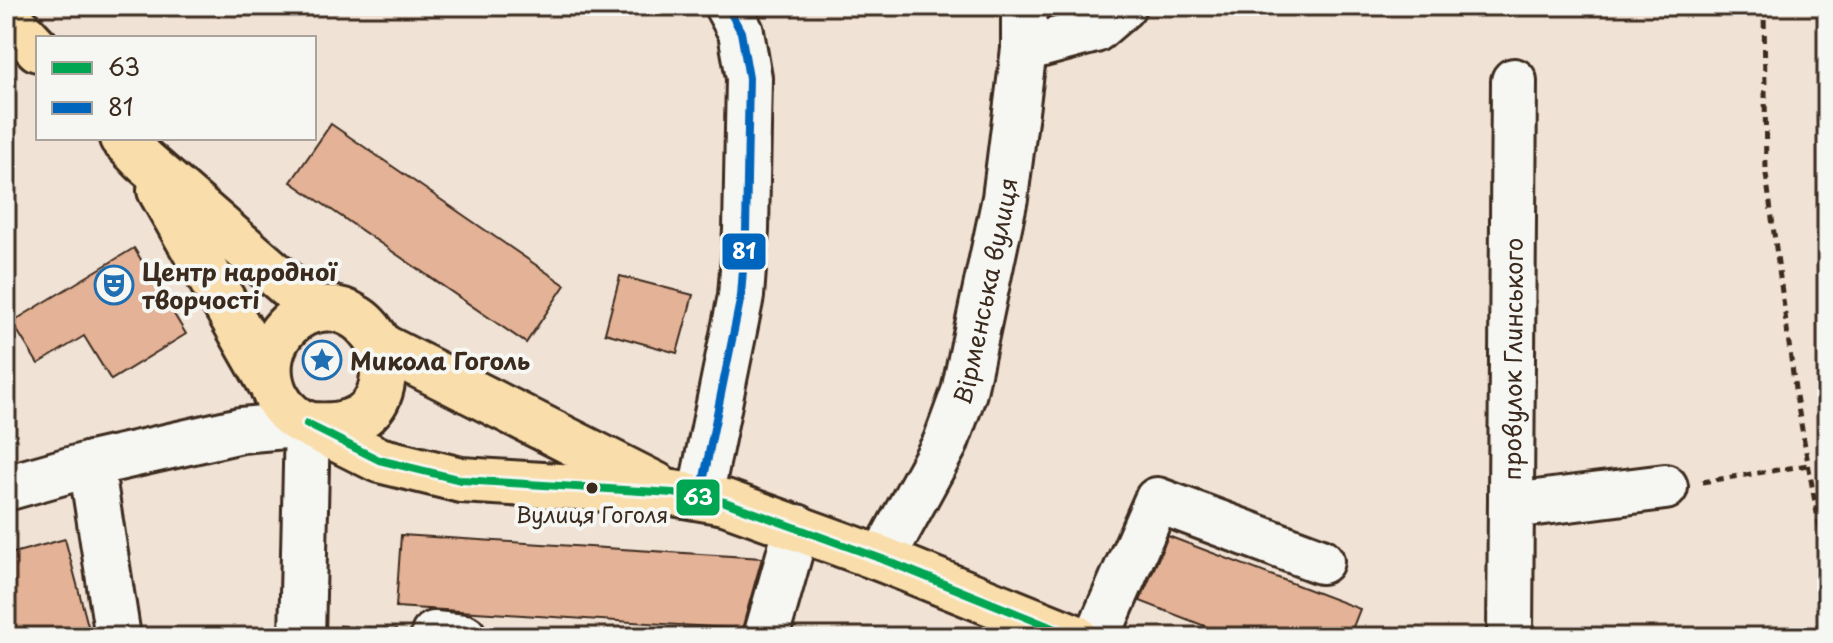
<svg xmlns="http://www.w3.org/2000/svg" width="1833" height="643" viewBox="0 0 1833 643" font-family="'Playpen Sans',sans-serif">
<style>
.building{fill:#e4b296;stroke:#3b2a1e;stroke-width:2}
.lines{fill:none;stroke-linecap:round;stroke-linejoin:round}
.minor-casing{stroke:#3b2a1e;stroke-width:50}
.major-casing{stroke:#3b2a1e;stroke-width:50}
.path{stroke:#3b2a1e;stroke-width:5;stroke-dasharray:8 6;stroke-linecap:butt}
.minor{stroke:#f6f6f2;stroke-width:44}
.major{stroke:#f9deab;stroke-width:44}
.bus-1-casing{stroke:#f6f6f2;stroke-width:14}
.bus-2-casing{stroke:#f6f6f2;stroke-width:14}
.bus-1{stroke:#00a651;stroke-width:8}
.bus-2{stroke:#0065bd;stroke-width:8}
.bus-dot{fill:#3b2a1e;stroke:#f6f6f2;stroke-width:3}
.labels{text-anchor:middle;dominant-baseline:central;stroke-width:8;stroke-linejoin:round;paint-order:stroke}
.bus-label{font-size:22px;fill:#3b2a1e;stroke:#f6f6f2}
.poi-label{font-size:24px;font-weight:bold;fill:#3b2a1e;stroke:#f6f6f2;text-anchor:start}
.street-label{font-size:24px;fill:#3b2a1e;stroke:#f6f6f2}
.line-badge{stroke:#f6f6f2;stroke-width:3}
.badge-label{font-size:22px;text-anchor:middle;font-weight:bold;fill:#fff}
</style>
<rect width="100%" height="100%" fill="#f1e2d6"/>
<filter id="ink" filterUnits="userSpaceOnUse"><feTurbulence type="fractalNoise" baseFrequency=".0125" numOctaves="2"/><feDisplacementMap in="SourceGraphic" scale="16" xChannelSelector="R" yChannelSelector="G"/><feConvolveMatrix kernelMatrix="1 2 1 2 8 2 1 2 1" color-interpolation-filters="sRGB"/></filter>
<g filter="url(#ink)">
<g class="building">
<polygon points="331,124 565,285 526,343 291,182"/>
<polygon points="134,248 186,334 111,380 84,336 38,364 12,322"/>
<polygon points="620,276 693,295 677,353 605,333"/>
<polygon points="401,535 762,558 742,629 396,607"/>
<polygon points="1168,536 1360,609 1349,637 1233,637 1140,601"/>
<polygon points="65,539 91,637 6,637 6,555"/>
</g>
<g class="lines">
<defs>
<g id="minor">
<polyline points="1024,49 1095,30 1123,6"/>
<polyline points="91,464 118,637"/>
<polyline points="6,488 91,464 241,430 307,424 302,637"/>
<polyline points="700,497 741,296 746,230 749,78 741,32 727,6"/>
<polyline points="1512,506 1665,487"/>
<path id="s1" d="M882 559 945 444 964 392 1005 198 1024 49V6"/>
<polyline points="434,634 464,637"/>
<polyline points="766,637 797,527"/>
<polyline points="1097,637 1157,500 1321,561"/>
<path id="s2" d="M1510 637 1514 81"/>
</g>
<g id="major">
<polyline points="6,15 38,49"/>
<polyline points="122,138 143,160 316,310"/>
<polyline points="160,190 269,381"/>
<path d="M381 346C390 399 370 429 313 425 297 423 283 410 276 396 250 341 309 286 357 318 368 325 374 335 381 346L656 485"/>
<polyline points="307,424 379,460 461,480 673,493 725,502 882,559 1075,637"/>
</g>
</defs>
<use href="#minor" class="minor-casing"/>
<use href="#major" class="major-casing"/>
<g class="path">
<polyline points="1764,6 1766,174 1796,396 1827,569"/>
<polyline points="1702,482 1808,465"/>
<polyline points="339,627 397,631"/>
</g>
<use href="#minor" class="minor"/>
<use href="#major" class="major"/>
<defs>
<polyline id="bus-1" points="307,424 379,460 461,480 673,493 725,502 882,559 1075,637"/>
<polyline id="bus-2" points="700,497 741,296 746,230 749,78 741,32 727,6"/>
</defs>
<use href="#bus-1" class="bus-1-casing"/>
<use href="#bus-2" class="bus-2-casing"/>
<use href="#bus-1" class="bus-1"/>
<use href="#bus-2" class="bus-2"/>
</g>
</g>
<defs>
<symbol id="theatre-ring" viewBox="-11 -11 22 22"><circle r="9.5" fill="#f6f6f2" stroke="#1f6fb2" stroke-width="1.5"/><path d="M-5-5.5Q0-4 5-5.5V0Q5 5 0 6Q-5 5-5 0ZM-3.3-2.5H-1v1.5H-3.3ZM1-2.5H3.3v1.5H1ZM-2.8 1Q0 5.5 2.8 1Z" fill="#1f6fb2"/></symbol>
<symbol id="sight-ring" viewBox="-11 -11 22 22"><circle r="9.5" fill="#f6f6f2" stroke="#1f6fb2" stroke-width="1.5"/><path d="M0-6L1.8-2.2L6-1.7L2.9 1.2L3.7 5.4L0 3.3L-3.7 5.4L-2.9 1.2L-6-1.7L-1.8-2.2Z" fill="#1f6fb2"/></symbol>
</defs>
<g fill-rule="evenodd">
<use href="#theatre-ring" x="92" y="263" width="44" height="44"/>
<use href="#sight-ring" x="300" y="338" width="44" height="44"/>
</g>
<circle class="bus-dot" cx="592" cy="488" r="7"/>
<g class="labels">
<g class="bus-label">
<text x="592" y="513">Вулиця Гоголя</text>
</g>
<g class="poi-label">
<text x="142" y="271">Центр народної<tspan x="142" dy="28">творчості</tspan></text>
<text x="350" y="360">Микола Гоголь</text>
</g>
<g class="street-label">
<text stroke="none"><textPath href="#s1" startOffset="290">Вірменська вулиця</textPath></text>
<text stroke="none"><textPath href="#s2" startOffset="278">провулок Глинського</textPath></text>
</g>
</g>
<g class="line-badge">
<rect x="721" y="232" width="46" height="39" rx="8" fill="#0065bd"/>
<rect x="675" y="478" width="46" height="39" rx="8" fill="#00a651"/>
</g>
<g class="badge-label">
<text x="744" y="259">81</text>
<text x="698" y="505">63</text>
</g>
<rect width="1833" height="643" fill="none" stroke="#f6f6f2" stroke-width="32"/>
<rect x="16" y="16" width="1801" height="611" fill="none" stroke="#3b2a1e" stroke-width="3" filter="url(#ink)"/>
<rect x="36" y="36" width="280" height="104" fill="#f6f6f2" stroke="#aba49d" stroke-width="2"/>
<rect x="52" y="62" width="40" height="12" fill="#00a651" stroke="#aba49d" stroke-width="2"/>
<text x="108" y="76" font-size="24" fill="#3b2a1e">63</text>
<rect x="52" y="102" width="40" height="12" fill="#0065bd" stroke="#aba49d" stroke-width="2"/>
<text x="108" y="116" font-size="24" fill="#3b2a1e">81</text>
</svg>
